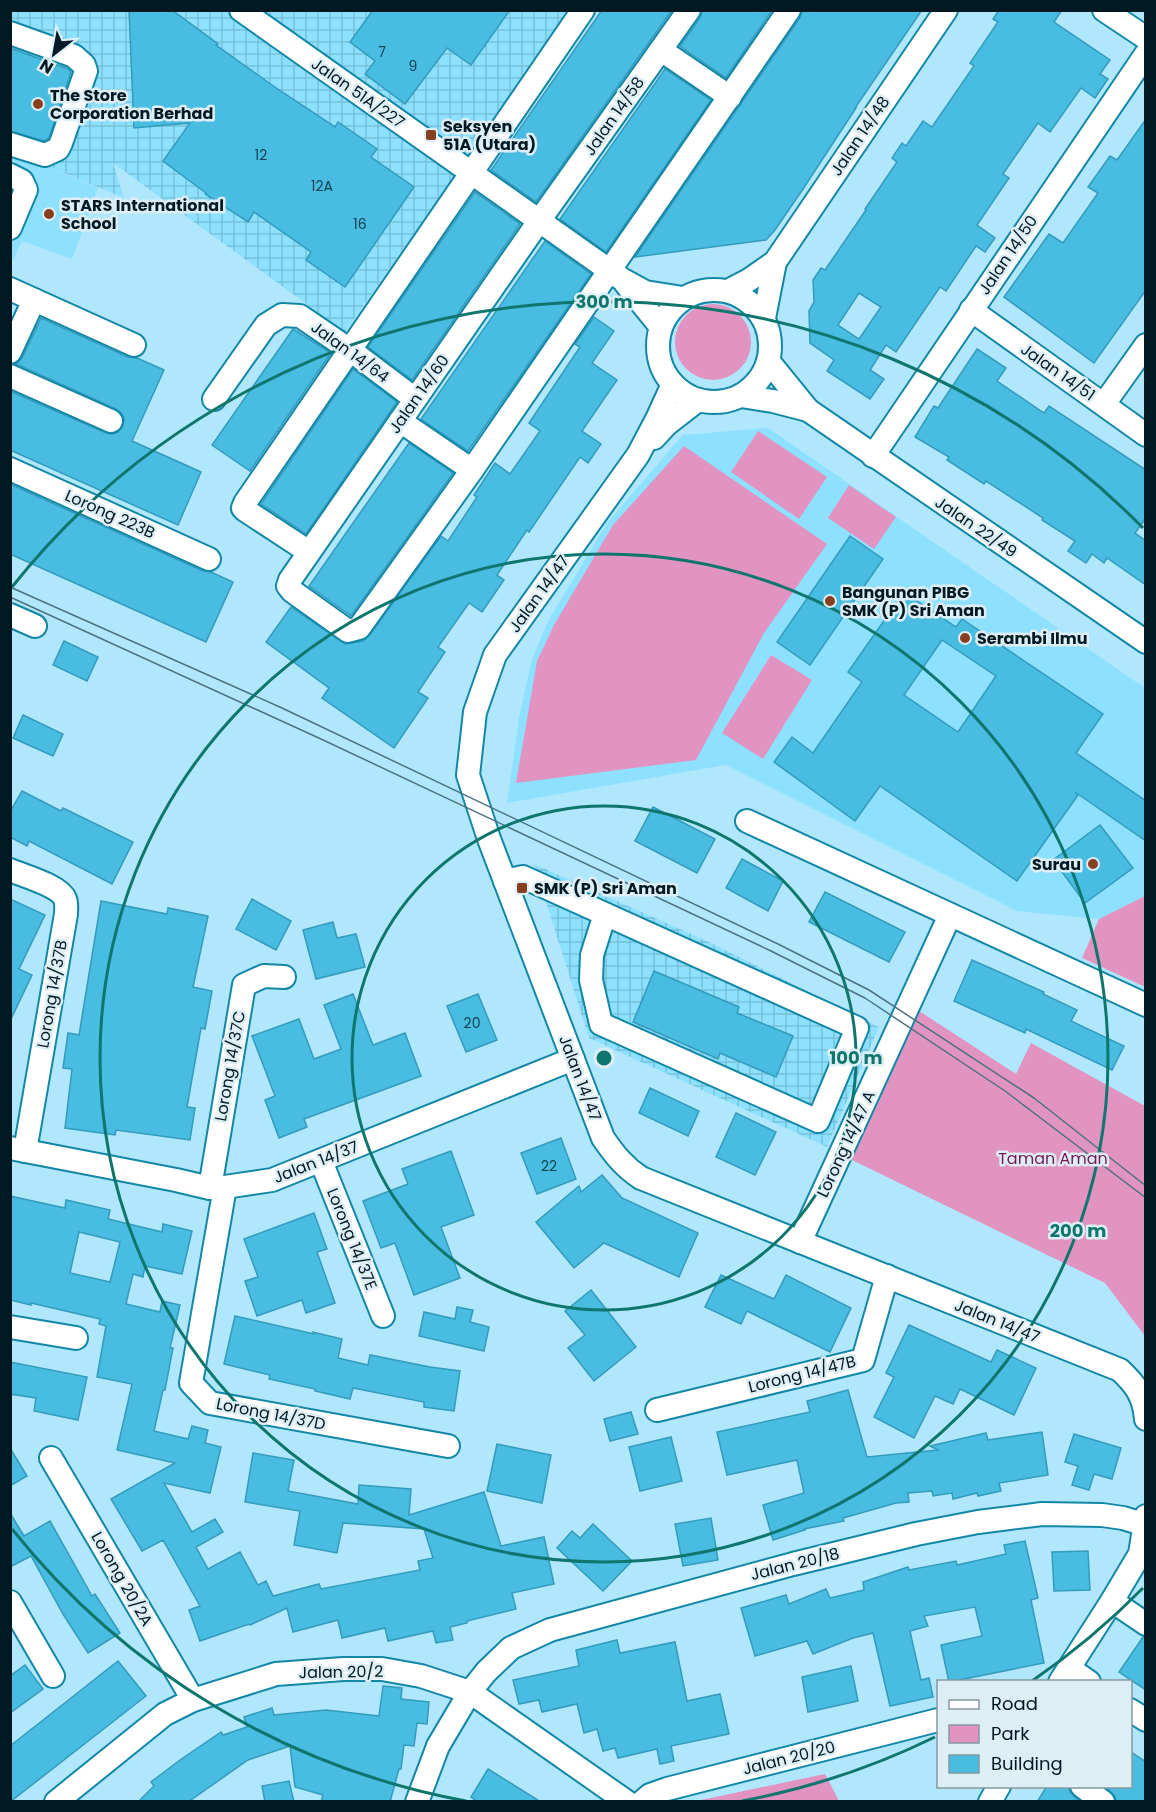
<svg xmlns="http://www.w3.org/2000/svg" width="1156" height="1812" viewBox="0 0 1156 1812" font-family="Poppins,sans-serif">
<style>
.built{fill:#8de1ff}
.industrial{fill:url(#industrial-grid)}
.green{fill:#e193c2}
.building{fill:#48bce1;stroke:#339bbc;stroke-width:1.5;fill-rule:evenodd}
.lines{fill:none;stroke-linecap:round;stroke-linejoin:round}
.minor-casing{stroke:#1287a6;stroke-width:26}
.minor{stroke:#fff;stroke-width:22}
.tram{stroke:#4c7280;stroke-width:1.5}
.ring{fill:none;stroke:#0f766e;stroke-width:3}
.poi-dot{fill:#873f20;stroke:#ddeef5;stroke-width:2}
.labels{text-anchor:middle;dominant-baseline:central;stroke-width:5;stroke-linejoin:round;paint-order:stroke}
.number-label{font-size:14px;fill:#124252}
.street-label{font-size:16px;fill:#001923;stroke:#ddeef5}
.poi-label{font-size:16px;font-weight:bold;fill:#001923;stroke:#ddeef5;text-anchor:start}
.park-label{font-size:16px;fill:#751659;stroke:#ddeef5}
.centre{fill:#0f766e;stroke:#ddeef5;stroke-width:3}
.ring-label{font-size:18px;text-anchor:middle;font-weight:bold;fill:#0f766e;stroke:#ddeef5;stroke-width:5;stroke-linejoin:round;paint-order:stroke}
</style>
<defs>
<pattern id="industrial-grid" width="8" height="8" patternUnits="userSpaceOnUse" patternTransform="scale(1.5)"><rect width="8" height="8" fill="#8de1ff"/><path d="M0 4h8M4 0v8" fill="none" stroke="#78c0da"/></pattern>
</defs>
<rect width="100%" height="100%" fill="#b1e7fc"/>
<g class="built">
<polygon points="11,151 98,188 72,259 22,241 11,264"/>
<polygon points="768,428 1145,688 1145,896 1099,919 1017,911 726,765 507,803 519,718 532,659 547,623 607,523 683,435"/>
</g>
<g class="industrial">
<polygon points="10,11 570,11 345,332 113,163 124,198 11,151"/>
<polygon points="534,864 711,943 879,1027 827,1147 589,1038"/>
</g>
<g class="green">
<circle cx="713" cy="342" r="38"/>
<polygon points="758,431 827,477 799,519 731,472"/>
<polygon points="684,446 827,544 764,633 696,760 516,783 537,661 554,625 613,525"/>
<polygon points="849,485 896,517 874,549 828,518"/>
<polygon points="771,655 812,680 763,759 722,733"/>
<polygon points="1145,896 1145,987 1082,958 1099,919"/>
<polygon points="916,1009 1016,1074 1031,1043 1145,1106 1145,1336 1105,1283 852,1160"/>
<polygon points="825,1774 839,1801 696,1801"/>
</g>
<g class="building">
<polygon points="129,10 172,10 218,44 216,45 279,90 335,127 338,122 377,149 371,157 414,187 345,287 306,260 311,252 254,212 248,222 205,194 206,193 163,161 190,123 134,128"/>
<polygon points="373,10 510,10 471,65 447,48 405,104 365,74 375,61 350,42"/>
<polygon points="602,10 672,10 536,202 491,170"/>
<polygon points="703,10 772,10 726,78 680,46 700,18"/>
<polygon points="802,10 922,10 855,108 856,108 803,189 775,230 766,240 635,257 800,18"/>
<path d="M999 10H1062L1054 22 1110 60 1100 74 1108 79 1095 98 1081 88 1050 132 1038 123 1003 174 1009 178 977 225 995 238 985 252 976 246 946 291 940 287 896 352 886 345 870 370 884 379 870 399 827 371 834 360 810 343 809 311 814 302 813 280 821 268 825 270 866 210 865 209 897 162 892 158 902 143 906 146 923 121 932 127 974 66 970 63 998 22 993 19ZM859 293 881 307 859 339 838 325Z"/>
<polygon points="10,48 68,69 71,72 49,138 44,141 10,131"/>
<polygon points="665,69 711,100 606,252 560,219"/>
<polygon points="1146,119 1146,290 1094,363 1004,297 1049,234 1063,243 1098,193 1088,187 1110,156 1117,160"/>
<polygon points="475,192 520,224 412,380 368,347"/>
<polygon points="545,241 591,274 468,451 421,419"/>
<polygon points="594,317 614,331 592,363 617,380 582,431 601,444 588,463 580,457 529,532 527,530 497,575 504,580 482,612 469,603 438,647 445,652 418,692 428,698 394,748 322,698 329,688 266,642 291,607 345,644 363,641 369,636 441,536 448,541 477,497 474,495 495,463 510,474 540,431 529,423 580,347 575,344"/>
<polygon points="41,318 128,357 137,358 164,370 132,441 201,472 178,525 10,450 10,391 106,433 112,434 118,432 123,426 124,419 122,414 116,409 16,364 22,358"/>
<polygon points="293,329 331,353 250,471 212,445"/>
<polygon points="977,349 1006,368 997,381 1044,413 1049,406 1146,470 1146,518 1135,533 1146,541 1146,585 1107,558 1104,563 1092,554 1086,563 1068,551 1075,541 1042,520 1043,518 986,481 984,484 947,460 949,457 915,437 934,406 938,408"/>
<polygon points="353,369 397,402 306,534 261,504"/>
<polygon points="409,443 453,473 351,616 309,586"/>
<polygon points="10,484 203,571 211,572 233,582 206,642 10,554"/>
<polygon points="850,536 883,559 810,665 777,642"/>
<path d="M904 592 956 627 962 619 1103 714 1076 753 1146 801V841L1075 792 1078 795 1017 881 880 786 855 821 774 762 792 737 813 753 862 682 848 672ZM942 640 996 676 958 732 904 695Z"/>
<polygon points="64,641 98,657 87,681 53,665"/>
<polygon points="23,715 63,734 53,756 13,738"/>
<polygon points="22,791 61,811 63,808 133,842 112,884 29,841 27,846 10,837 10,812"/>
<polygon points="653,807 715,839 697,873 635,841"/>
<polygon points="1100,825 1133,868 1085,903 1053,860"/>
<polygon points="742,859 783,881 768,911 726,888"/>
<polygon points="825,892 905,932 889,962 809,922"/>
<polygon points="10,899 45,915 19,969 32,975 10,1021"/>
<polygon points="252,899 291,921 276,950 236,929"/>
<polygon points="101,901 167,914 168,908 208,916 193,987 212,991 205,1029 201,1028 187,1107 195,1108 190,1140 116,1130 115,1135 65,1128 72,1069 63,1068 68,1033 79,1035"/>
<polygon points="333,922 337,938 356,934 365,967 316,979 303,930"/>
<polygon points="972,960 1044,992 1043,994 1077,1010 1071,1021 1124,1046 1112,1070 1026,1029 1025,1033 954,1001"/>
<polygon points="654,971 739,1007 737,1013 793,1036 776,1077 720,1053 718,1059 633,1022"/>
<polygon points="353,994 373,1045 405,1033 421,1076 304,1119 307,1127 279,1138 265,1100 275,1096 252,1036 299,1019 314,1059 341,1049 324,1005"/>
<polygon points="478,994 497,1040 466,1052 447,1006"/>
<polygon points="650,1088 699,1111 688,1136 639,1113"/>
<polygon points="736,1113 776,1132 755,1175 716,1157"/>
<polygon points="561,1138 576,1179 537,1194 521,1153"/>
<polygon points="451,1151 474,1215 441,1227 460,1278 414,1295 395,1243 381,1248 363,1201 408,1184 402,1169"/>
<polygon points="602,1175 622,1198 698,1233 679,1277 604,1243 574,1268 536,1222 579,1186 581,1192"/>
<path d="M10 1196 65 1208 66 1200 110 1210 108 1219 162 1232 163 1224 192 1231 182 1274 145 1266 143 1277 133 1274 126 1304 160 1312 162 1301 180 1305 170 1348H173L165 1390H163L154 1431 188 1439 192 1426 208 1430 205 1443 221 1447 210 1493 164 1483 192 1532 215 1519 223 1532 196 1547 208 1569 240 1552 258 1585 266 1581 273 1596 319 1584 321 1589 420 1570 418 1561 433 1558 424 1529 343 1523 337 1553 294 1545 300 1511 245 1502 253 1453 294 1460 288 1491 358 1504 359 1485 411 1489 409 1515 484 1492 501 1546 544 1537 554 1584 512 1593 516 1609 467 1621V1623L450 1627 453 1640 436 1643 433 1631 388 1641 385 1628 342 1638 338 1620 293 1632 287 1608 250 1625 249 1624 200 1641 189 1610 200 1606 163 1540 142 1551 111 1499 175 1463 117 1450 132 1384 97 1377 106 1326 99 1324 100 1319 31 1303V1305L10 1300ZM79 1232 120 1242 110 1282 70 1273Z"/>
<polygon points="314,1213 327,1249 317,1252 335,1303 306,1313 302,1300 257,1316 245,1281 258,1277 244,1239"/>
<polygon points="721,1275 774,1299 786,1275 851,1308 830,1352 747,1311 741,1324 705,1307"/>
<polygon points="591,1290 636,1347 594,1381 568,1348 585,1335 565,1311"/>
<polygon points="457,1307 473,1310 470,1322 489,1327 484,1351 419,1336 424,1312 455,1319"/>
<polygon points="235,1316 314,1334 313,1332 342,1339 338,1358 368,1365 370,1355 430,1367 460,1371 454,1411 424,1407 424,1402 353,1388 350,1399 315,1391 315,1389 269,1379 270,1375 224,1364"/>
<polygon points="909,1325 991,1362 997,1350 1036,1368 1014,1415 960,1389 953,1404 935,1396 914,1438 874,1417 894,1377 886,1373"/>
<polygon points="10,1362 87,1377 78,1420 34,1411 36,1398 10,1394"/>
<polygon points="848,1390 867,1457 938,1450 930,1446 986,1433 988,1440 1042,1432 1048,1475 999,1483 1001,1491 978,1496 977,1493 953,1499 952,1493 933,1496 932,1491 908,1493 909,1502 896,1503 843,1518 844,1521 804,1529 805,1530 773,1540 763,1505 804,1493 797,1460 727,1475 717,1432 810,1412 807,1401"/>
<polygon points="631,1412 638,1434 610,1441 604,1419"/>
<polygon points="1074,1434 1121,1448 1112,1479 1094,1474 1089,1490 1072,1485 1078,1466 1065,1462"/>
<polygon points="671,1437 682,1481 640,1491 629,1447"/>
<polygon points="497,1444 551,1455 542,1503 487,1491"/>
<polygon points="10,1448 27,1476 10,1486"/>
<polygon points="10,1513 24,1536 50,1521 92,1596 95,1594 120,1633 88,1653 63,1614 31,1556 10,1567"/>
<polygon points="711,1518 718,1560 683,1566 675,1524"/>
<polygon points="593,1524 632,1561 603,1591 557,1548 572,1531 580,1538"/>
<polygon points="1025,1541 1038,1598 1031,1600 1044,1663 949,1682 941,1645 982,1636 975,1607 924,1616 928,1626 910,1631 921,1680 929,1678 933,1697 890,1706 873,1633 853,1638 813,1654 807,1641 755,1656 741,1608 786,1595 789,1604 826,1589 830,1598 864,1590 863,1582 908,1567 909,1570 956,1561 957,1565 1006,1554 1004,1545"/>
<polygon points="1088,1551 1090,1590 1054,1591 1052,1552"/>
<polygon points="1143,1637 1146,1637 1146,1690 1119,1672"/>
<polygon points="617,1640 620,1653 675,1642 687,1701 720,1694 729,1734 671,1746 674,1761 660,1764 657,1749 618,1758 615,1748 603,1751 597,1729 584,1733 577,1704 542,1712 539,1700 519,1704 513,1680 579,1666 576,1650"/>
<polygon points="118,1661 146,1696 10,1802 10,1746"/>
<polygon points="25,1665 43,1689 10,1713 10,1676"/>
<polygon points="851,1666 858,1701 808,1712 802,1677"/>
<polygon points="383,1686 402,1688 401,1699 429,1702 427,1724 417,1723 414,1746 404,1745 401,1769 399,1769 390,1802 321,1802 323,1795 295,1787 290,1746 248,1760 188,1802 138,1802 154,1786 151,1782 180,1760 221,1732 223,1735 247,1727 244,1717 272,1708 274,1715 326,1710 379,1716"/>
<polygon points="1131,1752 1146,1762 1146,1802 1116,1802 1115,1796 1105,1786 1131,1786"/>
<polygon points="488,1769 541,1802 478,1802 471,1797"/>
<polygon points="289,1781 294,1802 265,1802 262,1786"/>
<polygon points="1047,1786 1069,1786 1070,1792 1080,1802 1037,1802"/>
</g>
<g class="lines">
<defs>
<g id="minor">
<polyline points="241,10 623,280 645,292 683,298"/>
<polyline points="689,10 539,221 290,580 288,586 292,591 348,631 359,628 472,470 789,10"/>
<polyline points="1104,10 1146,38"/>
<polyline points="10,33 74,56 84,65 86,71 61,143 58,149 45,155 10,144"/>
<polyline points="661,50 730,97"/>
<polyline points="10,175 22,181 26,190 10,228"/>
<polyline points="626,284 661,327"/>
<polyline points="10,289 134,345"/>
<circle cx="714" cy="346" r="56"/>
<polyline points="728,291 749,280 775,262 946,10"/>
<polyline points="971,310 1146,435"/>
<polyline points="764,318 775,262"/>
<polyline points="10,352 34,300"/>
<polyline points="769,362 808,410 1146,642"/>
<polyline points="10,376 111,421"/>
<path d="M673 384 658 417 638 455 495 655 475 712 468 775 489 839 603 1138C614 1154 624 1167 641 1178L1120 1370C1136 1385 1144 1396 1146 1419"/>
<polyline points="741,396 773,401 808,410"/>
<polyline points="214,399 266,325 282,315 300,316 350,350 415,399"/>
<polyline points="1104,404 1146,345"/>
<polyline points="400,421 472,470"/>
<polyline points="654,438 667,424 698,400"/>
<polyline points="873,456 1146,54"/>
<polyline points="10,469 209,559"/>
<polyline points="309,552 245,510 243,508 245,503 583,10"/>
<polyline points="10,615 35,626"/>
<polyline points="747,821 1146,1005"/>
<path d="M10 870C24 876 60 886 65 899 67 904 66 909 66 914L25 1151"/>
<polyline points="505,881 523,877 857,1028 818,1121 601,1024 591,980 592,955 605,914"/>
<polyline points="10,1148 176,1180 210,1188 225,1187 272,1180 573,1059"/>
<polyline points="321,1161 383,1316"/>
<polyline points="225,1187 191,1383 210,1403 448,1446"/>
<polyline points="210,1188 244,985 264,976 284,977"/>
<polyline points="800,1242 950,915"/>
<polyline points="10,1327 76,1338"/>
<polyline points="657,1410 863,1360 887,1276"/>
<polyline points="51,1458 193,1700"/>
<polyline points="1112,1601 1146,1624"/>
<polyline points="10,1602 53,1676"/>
<polyline points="1069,1668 1089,1682"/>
<polyline points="1060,1682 1112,1601 1140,1554 1146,1516"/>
<polyline points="1130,1710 1146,1720"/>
<polyline points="1082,1786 1103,1802"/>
<polyline points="56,1802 165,1714 193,1700 276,1674 343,1669 382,1669 421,1676 470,1692 627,1802"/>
<polyline points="417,1802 438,1746 470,1692 486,1672 511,1648 550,1630 793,1564 916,1534 978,1522 1042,1514 1102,1515 1123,1518 1146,1525"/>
<polyline points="642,1802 650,1795 667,1789 938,1720"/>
<polyline points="990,1802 999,1786"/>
</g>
</defs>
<use href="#minor" class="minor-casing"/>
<use href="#minor" class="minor"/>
<g class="tram">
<polyline points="10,587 282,708 778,944 869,990 1034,1098 1146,1186"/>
<polyline points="10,597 321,739 771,951 865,998 1005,1091 1146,1198"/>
</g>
</g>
<g class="ring">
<circle cx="604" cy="1058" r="252"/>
<circle cx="604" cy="1058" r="504"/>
<path d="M1143 1588A756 756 0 0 1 1032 1681M935 1737A756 756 0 0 1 742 1801M466 1801A756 756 0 0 1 12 1529M12 587A756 756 0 0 1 1143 528"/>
</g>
<g class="poi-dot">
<circle cx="38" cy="104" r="6"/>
<rect x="425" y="129" width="12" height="12" rx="3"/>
<circle cx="49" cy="214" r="6"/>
<circle cx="830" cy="601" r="6"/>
<circle cx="965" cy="638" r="6"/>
<circle cx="1093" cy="864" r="6"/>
<rect x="516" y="882" width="12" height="12" rx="3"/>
</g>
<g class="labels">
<g class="number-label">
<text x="382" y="52">7</text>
<text x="413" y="66">9</text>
<text x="261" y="155">12</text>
<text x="322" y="186">12A</text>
<text x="360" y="224">16</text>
<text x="472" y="1023">20</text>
<text x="549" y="1166">22</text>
</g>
<g class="street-label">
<text transform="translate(358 93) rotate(35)">Jalan 51A/227</text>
<text transform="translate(614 116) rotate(-55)">Jalan 14/58</text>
<text transform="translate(860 136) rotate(-56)">Jalan 14/48</text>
<text transform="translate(1008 255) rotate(-56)">Jalan 14/50</text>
<text transform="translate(350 352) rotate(36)">Jalan 14/64</text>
<text transform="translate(1058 372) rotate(35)">Jalan 14/51</text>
<text transform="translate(419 394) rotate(-55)">Jalan 14/60</text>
<text transform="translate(110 514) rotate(24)">Lorong 223B</text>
<text transform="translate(976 527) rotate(34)">Jalan 22/49</text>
<text transform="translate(539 594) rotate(-54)">Jalan 14/47</text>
<text transform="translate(52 994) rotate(-80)">Lorong 14/37B</text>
<text transform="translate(230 1066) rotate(-80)">Lorong 14/37C</text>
<text transform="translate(580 1078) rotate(69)">Jalan 14/47</text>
<text transform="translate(846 1144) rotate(-65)">Lorong 14/47 A</text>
<text transform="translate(316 1162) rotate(-21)">Jalan 14/37</text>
<text transform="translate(352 1239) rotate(68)">Lorong 14/37E</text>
<text transform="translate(997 1321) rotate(22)">Jalan 14/47</text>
<text transform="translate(802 1374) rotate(-14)">Lorong 14/47B</text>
<text transform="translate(271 1414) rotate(11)">Lorong 14/37D</text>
<text transform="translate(795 1564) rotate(-14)">Jalan 20/18</text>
<text transform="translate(122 1579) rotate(60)">Lorong 20/2A</text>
<text transform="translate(341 1672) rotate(-1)">Jalan 20/2</text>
<text transform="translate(789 1758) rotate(-14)">Jalan 20/20</text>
</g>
<g class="poi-label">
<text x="50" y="95">The Store<tspan x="50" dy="18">Corporation Berhad</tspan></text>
<text x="443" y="126">Seksyen<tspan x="443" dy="18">51A (Utara)</tspan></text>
<text x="61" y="205">STARS International<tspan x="61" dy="18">School</tspan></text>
<text x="842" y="592">Bangunan PIBG<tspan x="842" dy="18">SMK (P) Sri Aman</tspan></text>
<text x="977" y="638">Serambi Ilmu</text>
<text x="1081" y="864" text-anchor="end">Surau</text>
<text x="534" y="888">SMK (P) Sri Aman</text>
</g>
<g class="park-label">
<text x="1053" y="1158">Taman Aman</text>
</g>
</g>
<circle cx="604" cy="1058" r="9" class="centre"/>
<g class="ring-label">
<text x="604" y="308">300 m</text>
<text x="856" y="1064">100 m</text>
<text x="1078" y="1237">200 m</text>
</g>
<rect width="1156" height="1812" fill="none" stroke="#001923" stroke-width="24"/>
<rect x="937" y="1680" width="195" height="108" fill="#ddeef5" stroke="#8599a1" stroke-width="1.5"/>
<rect x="949" y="1700" width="30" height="9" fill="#ffffff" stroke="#8599a1" stroke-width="1.5"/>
<text x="991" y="1710" font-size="18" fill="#001923">Road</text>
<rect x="949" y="1725" width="30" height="18" fill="#e193c2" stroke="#8599a1" stroke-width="1.5"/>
<text x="991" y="1740" font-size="18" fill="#001923">Park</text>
<rect x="949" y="1755" width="30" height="18" fill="#48bce1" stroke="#8599a1" stroke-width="1.5"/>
<text x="991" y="1770" font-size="18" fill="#001923">Building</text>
<g transform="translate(54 54) rotate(211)" stroke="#ddeef5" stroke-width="4.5" paint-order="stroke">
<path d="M0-4.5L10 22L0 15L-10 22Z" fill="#001923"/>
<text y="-9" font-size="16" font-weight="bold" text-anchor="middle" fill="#001923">N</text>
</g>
</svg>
